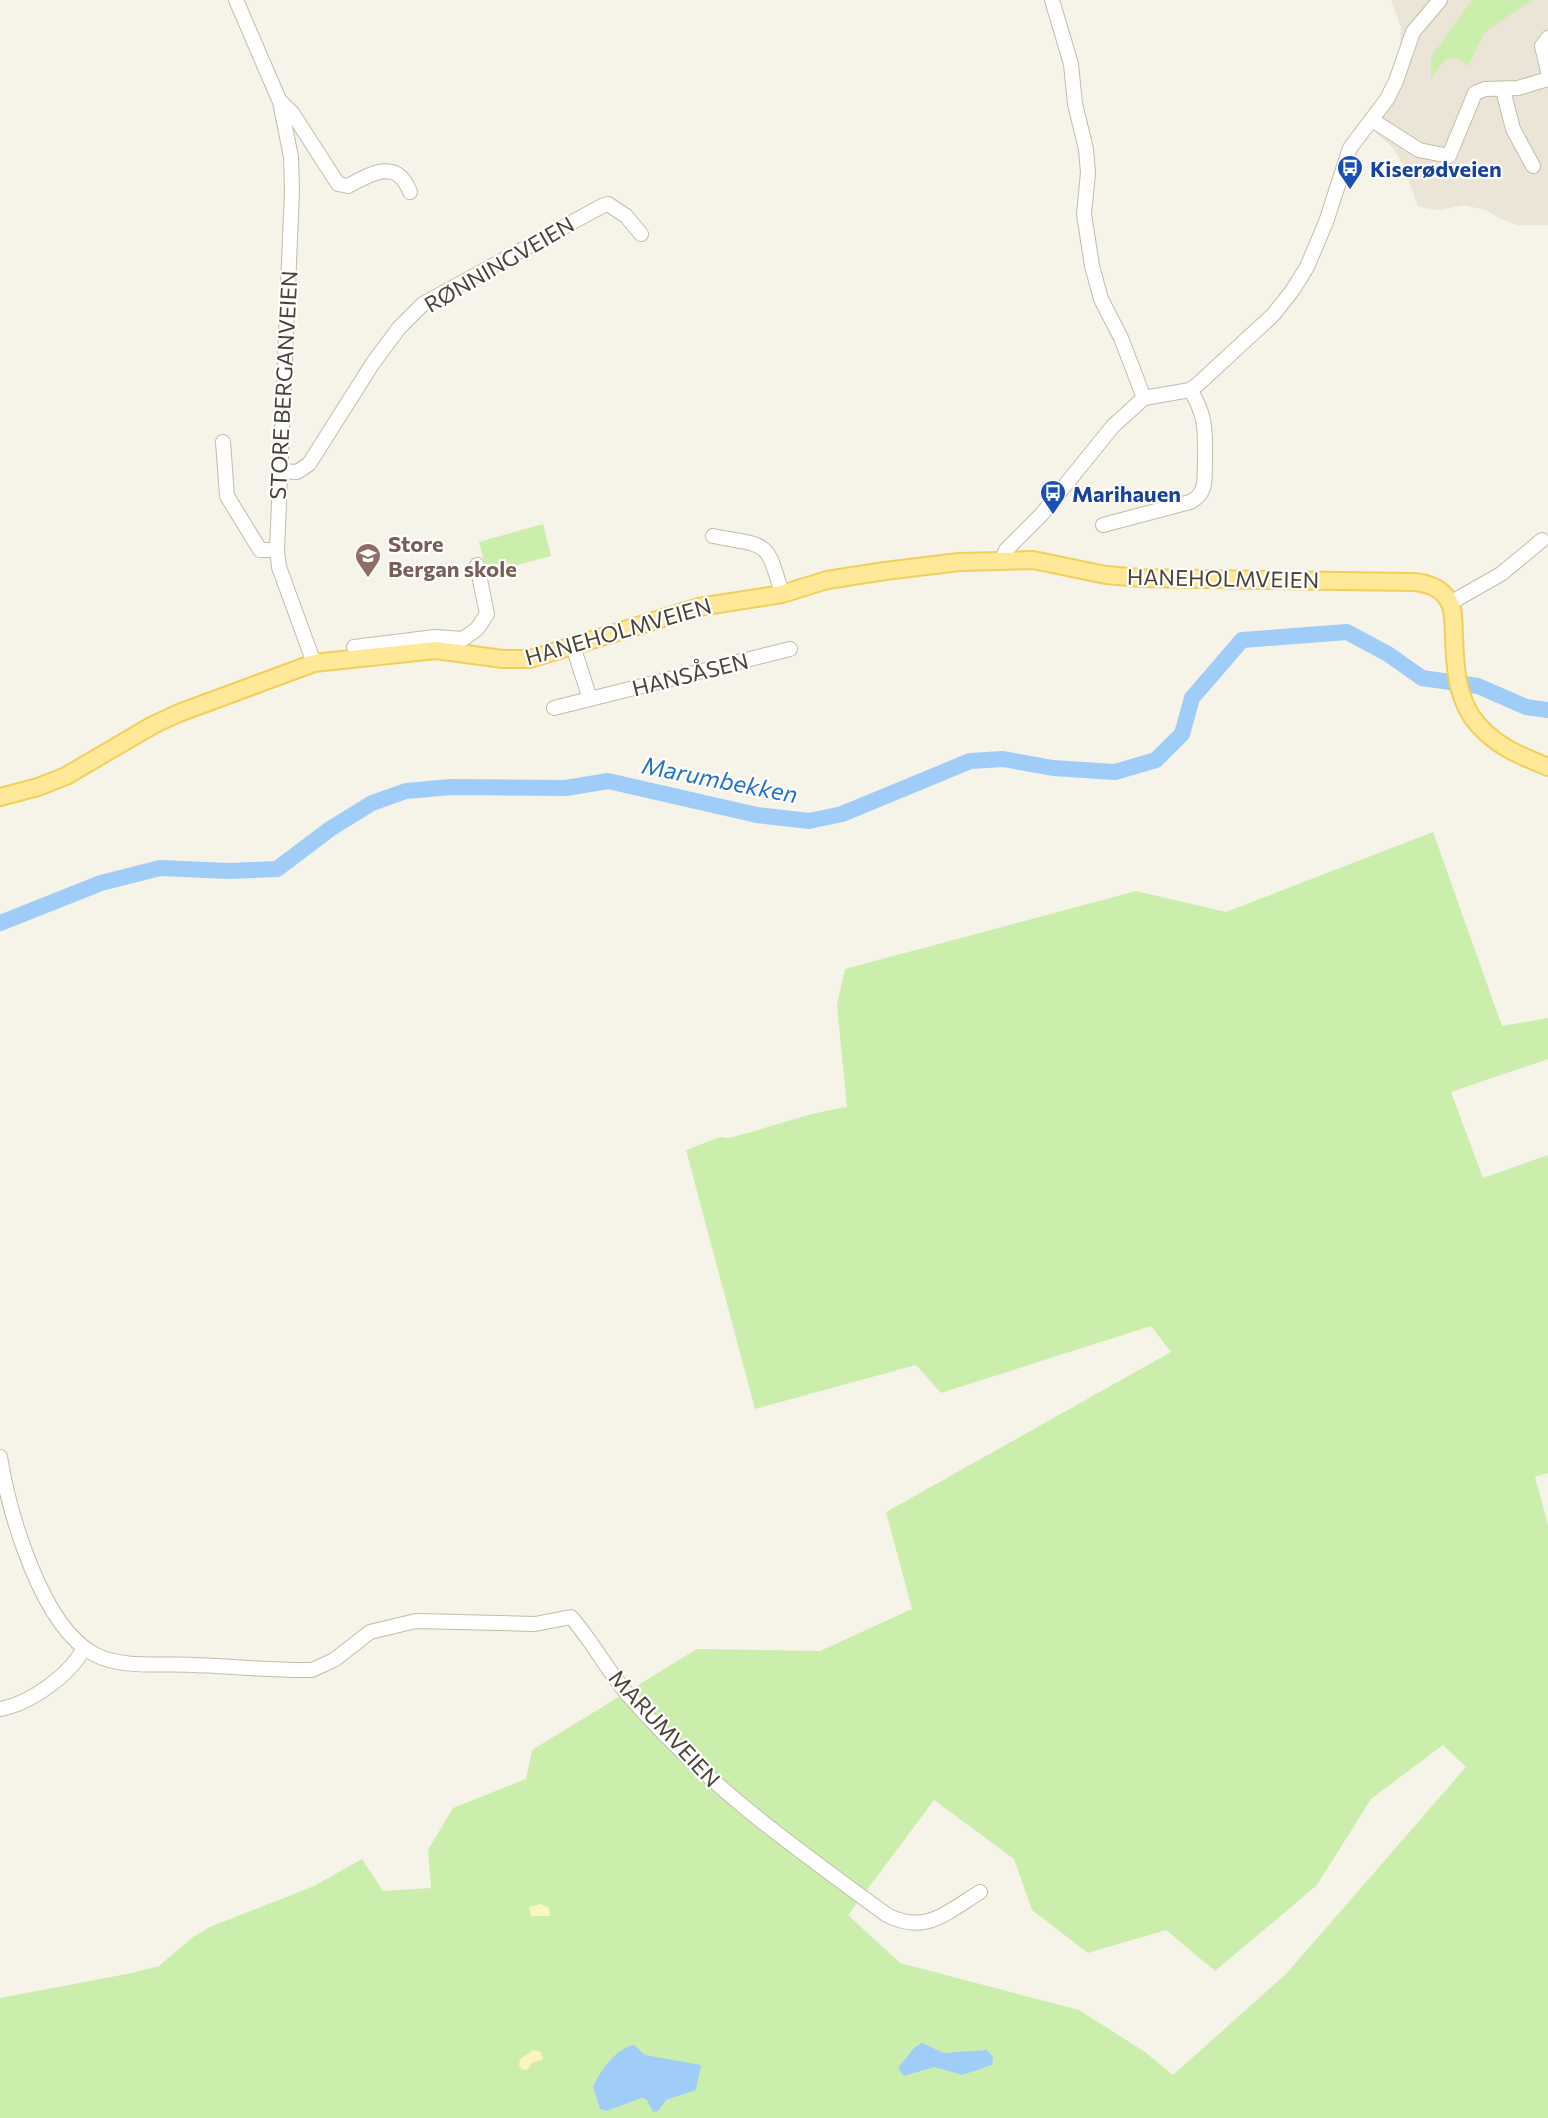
<svg xmlns="http://www.w3.org/2000/svg" width="1548" height="2118" viewBox="0 0 1548 2118" font-family="Commissioner,sans-serif">
<style>
.residential{fill:#eae5d6}
.green{fill:#cceead;fill-rule:evenodd}
.sand{fill:#fdf5c1}
.water{fill:#9fcdf8}
.lines{fill:none;stroke-linecap:round;stroke-linejoin:round}
.river{stroke:#9fcdf8;stroke-width:16}
.minor-casing{stroke:#c3bcaa;stroke-width:16}
.major-casing{stroke:#f1cf5b;stroke-width:20}
.minor{stroke:#fff;stroke-width:14}
.major{stroke:#ffe998;stroke-width:16}
.labels{text-anchor:middle;dominant-baseline:central;stroke-width:4.5;stroke-linejoin:round;paint-order:stroke}
.transit-label{font-size:22px;font-weight:bold;fill:#164399;stroke:#fff;text-anchor:start}
.street-label{font-size:22px;fill:#4a4436;stroke:#fff}
.education-label{font-size:22px;font-weight:bold;fill:#785e54;stroke:#fff;text-anchor:start}
.water-label{font-size:24px;font-style:italic;fill:#2273c4;stroke:#fff}
</style>
<rect width="100%" height="100%" fill="#f6f3e8"/>
<polygon class="residential" points="1391,0 1548,0 1548,225 1518,225 1501,219 1485,210 1464,205 1439,210 1418,207 1403,164 1392,147 1375,132 1371,117 1393,77 1400,50 1401,27"/>
<g class="green">
<polygon points="1472,0 1532,0 1485,32 1468,66 1455,57 1445,60 1431,79 1431,57"/>
<polygon points="543,524 551,556 487,573 479,542"/>
<path d="M1433 832 1502 1026 1548 1018V1059L1451 1092 1483 1178 1548 1155V1473L1535 1477 1548 1525V2118H0V1998L132 1973 159 1966 193 1937 210 1927 314 1886 362 1859 383 1891 431 1888 428 1850 453 1808 526 1779 532 1750 697 1649 820 1651 912 1609 886 1512 1171 1352 1151 1326 941 1393 916 1365 755 1409 686 1150 720 1137 729 1138C769 1128 807 1113 847 1107L837 1005 845 969 1136 891 1226 912ZM1443 1745 1466 1767 1286 1974 1173 2075 1145 2052 1079 2010 900 1963 848 1915 934 1800 1014 1859 1032 1910 1088 1953 1166 1930 1215 1971 1317 1885 1371 1799Z"/>
</g>
<g class="sand">
<polygon points="541,1904 549,1908 550,1916 531,1916 529,1907"/>
<polygon points="534,2050 541,2052 543,2059 532,2063 528,2069 523,2070 519,2066 520,2059"/>
</g>
<g class="water">
<polygon points="922,2043 944,2053 987,2050 993,2057 992,2065 962,2075 934,2067 904,2076 898,2068 914,2048"/>
<path d="M634 2045 645 2055 701 2065 696 2090 666 2100 658 2111 653 2112 647 2100 642 2098 606 2111 600 2109 593 2087C600 2071 615 2049 634 2045Z"/>
</g>
<g class="lines">
<polyline class="river" points="0,923 101,883 160,868 229,871 277,869 330,829 372,803 406,791 451,787 566,788 608,781 757,815 809,821 842,814 970,761 1003,759 1053,768 1115,772 1156,760 1182,734 1192,698 1242,640 1347,632 1388,654 1422,678 1478,686 1526,707 1548,710"/>
<defs>
<g id="minor">
<polyline points="236,0 280,102 291,157 292,191 277,550 279,567 314,663"/>
<polyline points="1052,0 1071,64 1075,104 1086,149 1088,173 1084,214 1092,266 1101,299 1121,338 1144,398"/>
<polyline points="1548,38 1542,46 1548,71"/>
<polyline points="1503,90 1513,129 1533,166"/>
<path d="M281 102 293 114 338 184 348 186C372 173 397 158 410 192"/>
<polyline points="1372,120 1419,150 1449,156 1475,93 1485,89 1518,88 1548,79"/>
<polyline points="223,442 227,496 260,550 277,550"/>
<polyline points="280,471 297,472 309,464 373,363 399,328 423,304 602,206 608,204 626,216 641,234"/>
<path d="M1103 525 1190 502C1208 493 1204 479 1205 462 1205 432 1207 416 1190 390"/>
<path d="M713 536C768 547 766 538 782 594"/>
<polyline points="1002,560 1006,550 1042,514 1113,426 1144,398 1190,390 1197,385 1273,315 1292,291 1307,267 1326,222 1350,148 1387,99 1396,81 1413,32 1440,0"/>
<polyline points="1450,603 1501,574 1542,540"/>
<polyline points="573,646 590,699"/>
<polyline points="354,647 435,637 463,639 477,629 487,614 477,565"/>
<polyline points="554,708 790,649"/>
<path d="M0 1457C9 1512 41 1626 94 1654 121 1669 163 1663 193 1665 233 1666 272 1671 312 1670L334 1660 370 1632 416 1621 535 1624 571 1617C593 1642 608 1672 630 1697 704 1783 796 1849 887 1915 926 1935 947 1912 980 1892"/>
<path d="M0 1709C30 1704 71 1674 84 1648"/>
</g>
<path id="major" d="M0 797 38 787 66 776 153 725 179 713 314 663 436 650 503 659H530L699 607 782 594 827 580 885 571 959 562 1033 560 1106 575 1141 578 1413 582C1426 583 1441 587 1448 600 1455 610 1453 625 1454 636 1455 664 1456 693 1472 717 1491 744 1518 755 1548 767"/>
</defs>
<use href="#minor" class="minor-casing"/>
<use href="#major" class="major-casing"/>
<use href="#minor" class="minor"/>
<use href="#major" class="major"/>
</g>
<defs>
<symbol id="bus-pin" viewBox="-11 -11 22 30"><path d="M0 17L-7.5 6A9.5 9.5 0 1 1 7.5 6Z" fill="#1a4fb4" stroke="#fff"/><path d="M-5-6H5V4H4V6H2V4H-2V6H-4V4H-5ZM-3.5-4V0h7V-4ZM-3.5 1.2v1.5H-2V1.2ZM2 1.2v1.5H3.5V1.2Z" fill="#fff"/></symbol>
<symbol id="school-pin" viewBox="-11 -11 22 30"><path d="M0 17L-7.5 6A9.5 9.5 0 1 1 7.5 6Z" fill="#8d6e63" stroke="#fff"/><path d="M0-5L7-2L0 1L-7-2ZM-4 1L0 2.5L4 1V4Q0 6-4 4Z" fill="#fff"/></symbol>
</defs>
<g fill-rule="evenodd">
<use href="#bus-pin" x="1335" y="153" width="30" height="40"/>
<use href="#bus-pin" x="1038" y="478" width="30" height="40"/>
<use href="#school-pin" x="353" y="541" width="30" height="40"/>
</g>
<g class="labels">
<g class="transit-label">
<text x="1370" y="168">Kiserødveien</text>
<text x="1072" y="493">Marihauen</text>
</g>
<g class="street-label">
<text transform="translate(499 264) rotate(-30)">RØNNINGVEIEN</text>
<text transform="translate(283 385) rotate(-87)">STORE BERGANVEIEN</text>
<text transform="translate(1223 578) rotate(1)">HANEHOLMVEIEN</text>
<text transform="translate(618 631) rotate(-16)">HANEHOLMVEIEN</text>
<text transform="translate(690 674) rotate(-14)">HANSÅSEN</text>
<text transform="translate(665 1728) rotate(47)">MARUMVEIEN</text>
</g>
<g class="education-label">
<text x="388" y="543">Store<tspan x="388" dy="25">Bergan skole</tspan></text>
</g>
<g class="water-label">
<text transform="translate(720 779) rotate(11)">Marumbekken</text>
</g>
</g>
</svg>
